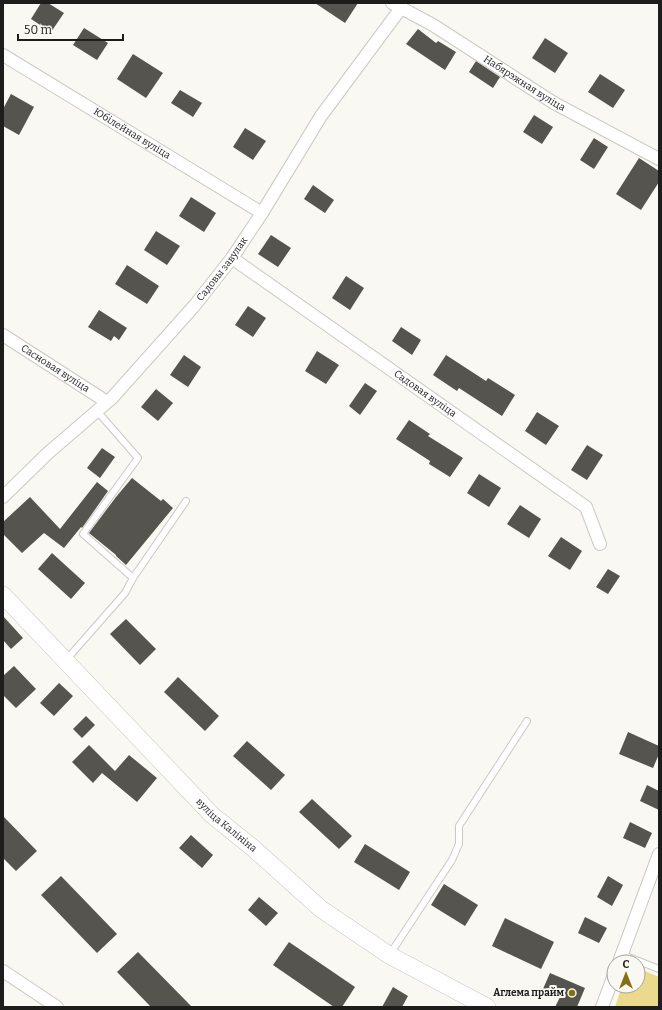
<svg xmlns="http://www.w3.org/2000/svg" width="662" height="1010" viewBox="0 0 662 1010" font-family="Bitter,serif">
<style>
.green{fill:#ebda8d}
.building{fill:#55544e}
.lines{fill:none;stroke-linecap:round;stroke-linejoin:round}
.lane-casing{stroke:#cbc9c3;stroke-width:8}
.street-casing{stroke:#cbc9c3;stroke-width:14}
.secondary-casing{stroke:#cbc9c3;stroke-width:18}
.lane{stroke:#fff;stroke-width:6}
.street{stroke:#fff;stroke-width:12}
.secondary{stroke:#fff;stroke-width:17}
.poi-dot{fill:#837010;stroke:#faf8f2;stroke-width:1.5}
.labels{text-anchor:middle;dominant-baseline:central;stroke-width:4;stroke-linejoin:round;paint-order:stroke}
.street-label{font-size:10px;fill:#1d1d1b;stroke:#faf8f2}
.poi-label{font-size:10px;font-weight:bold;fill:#1d1d1b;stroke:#faf8f2;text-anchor:end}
</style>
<rect width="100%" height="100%" fill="#faf8f2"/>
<polygon class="green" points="638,968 659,977 659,1007 615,1007 622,986 638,986"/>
<g class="building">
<polygon points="41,3 48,3 64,13 51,32 31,19"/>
<polygon points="315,3 358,3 345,23"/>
<polygon points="84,28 108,43 97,60 73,45"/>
<polygon points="418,29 436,43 438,41 456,52 445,70 406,44"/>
<polygon points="545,38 568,53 555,73 532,58"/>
<polygon points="133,54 163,73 146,98 117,79"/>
<polygon points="476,61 500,77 493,88 469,72"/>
<polygon points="600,74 625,90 613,108 588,92"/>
<polygon points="180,90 202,103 193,117 171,103"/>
<polygon points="11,94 34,107 19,135 3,126 3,109"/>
<polygon points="534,115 553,127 542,144 523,132"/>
<polygon points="245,128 266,141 253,160 233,147"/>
<polygon points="594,138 608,147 594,169 580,160"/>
<polygon points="639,158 659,171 659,182 641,210 616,194"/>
<polygon points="313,185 334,200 325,213 304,199"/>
<polygon points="191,197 216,213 204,232 179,216"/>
<polygon points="156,231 180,246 167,265 144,250"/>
<polygon points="271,235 291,248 278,267 258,254"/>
<polygon points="127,265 159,286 147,304 115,284"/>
<polygon points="346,276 364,288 350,310 332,298"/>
<polygon points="248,306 266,318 253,337 235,325"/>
<polygon points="99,310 127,328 119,340 114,336 111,341 88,327"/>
<polygon points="401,327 421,340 412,355 392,341"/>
<polygon points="317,351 339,365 326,384 305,371"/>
<polygon points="184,355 201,367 188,387 170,375"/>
<polygon points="446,355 486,381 488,378 515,395 502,416 459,388 457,391 433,375"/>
<polygon points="365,383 377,391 360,415 349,406"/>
<polygon points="156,389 173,403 158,421 141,407"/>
<polygon points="537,412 559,426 546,445 525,431"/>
<polygon points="409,420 430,434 428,436 463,458 450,477 429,464 430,461 396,439"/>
<polygon points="587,445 603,455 587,480 571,470"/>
<polygon points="102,448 115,457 100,478 87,468"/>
<polygon points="479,474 501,488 489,507 467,493"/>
<polygon points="132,478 161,501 163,499 173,508 126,565 116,556 116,555 89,533 116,497"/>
<polygon points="97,482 108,491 82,528 81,527 64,548 44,533 22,553 3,534 3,522 30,497 60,529"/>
<polygon points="520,505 541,519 529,538 507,524"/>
<polygon points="561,537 582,551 570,570 548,556"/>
<polygon points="52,553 85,583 71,599 38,569"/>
<polygon points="608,569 620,576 608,594 596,587"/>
<polygon points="3,616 23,638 11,649 3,640"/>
<polygon points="126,619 156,649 140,665 110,634"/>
<polygon points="14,666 36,689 16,708 3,695 3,676"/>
<polygon points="178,677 219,716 205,731 164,692"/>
<polygon points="59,683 73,696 54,716 40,703"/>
<polygon points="86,716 95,725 82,738 73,729"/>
<polygon points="628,732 659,746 659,754 653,768 619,754"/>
<polygon points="247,741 285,775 271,790 233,756"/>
<polygon points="89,745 115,771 129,755 157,778 137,802 102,773 93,783 72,762"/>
<polygon points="647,785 659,791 659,810 640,801"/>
<polygon points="312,799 352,836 339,849 299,812"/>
<polygon points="3,816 37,851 16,871 3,858"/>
<polygon points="630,822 652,833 645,848 623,838"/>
<polygon points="191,835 213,855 202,868 179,848"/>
<polygon points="365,844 410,872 399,890 354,862"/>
<polygon points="61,876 117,934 97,953 41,895"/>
<polygon points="608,876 623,885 612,906 597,897"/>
<polygon points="444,884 478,905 465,926 431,905"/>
<polygon points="259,897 278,913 266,926 248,910"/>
<polygon points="585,917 607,928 599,943 578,933"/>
<polygon points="505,918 554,942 541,969 492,946"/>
<polygon points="289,942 355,987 342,1007 334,1007 273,965"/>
<polygon points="138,952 192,1007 151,1007 117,972"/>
<polygon points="550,973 585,988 577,1007 555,1007 560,997 543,989"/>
<polygon points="393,987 408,996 402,1007 382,1007"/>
</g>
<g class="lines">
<defs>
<g id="lane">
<polyline points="97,411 138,458 83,534 133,578"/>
<polyline points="67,659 125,593 133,578 186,501"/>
<polyline points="390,954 452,860 459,844 459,826 527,721"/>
<polyline points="621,954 659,969"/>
</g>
<g id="street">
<path id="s1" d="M392 3 433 25 554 103 659 159"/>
<path id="s2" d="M3 55 262 213"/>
<path id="s3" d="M232 258 586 507 600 544"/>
<path id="s4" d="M3 335 107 402"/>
<path id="s5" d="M3 497 48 453 112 398 195 305 232 258 262 213 321 116 401 8"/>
<polyline points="619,962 659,854"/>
<polyline points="3,971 57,1007"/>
<polyline points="602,1007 614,975"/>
</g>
<g id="secondary">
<path id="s6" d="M3 595 212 815 253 848 321 909 389 955 487 1007"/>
</g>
</defs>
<use href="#lane" class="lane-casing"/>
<use href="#street" class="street-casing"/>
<use href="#secondary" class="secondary-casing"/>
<use href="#lane" class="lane"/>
<use href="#street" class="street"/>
<use href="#secondary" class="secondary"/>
</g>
<circle class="poi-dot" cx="572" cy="993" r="4"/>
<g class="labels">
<g class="street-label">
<text stroke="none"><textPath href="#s1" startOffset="155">Набярэжная вуліца</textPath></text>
<text stroke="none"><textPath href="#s2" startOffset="151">Юбілейная вуліца</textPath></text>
<text stroke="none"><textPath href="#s5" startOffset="317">Садовы завулак</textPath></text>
<text stroke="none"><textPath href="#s4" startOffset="62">Сасновая вуліца</textPath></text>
<text stroke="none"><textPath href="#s3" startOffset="236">Садовая вуліца</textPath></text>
<text stroke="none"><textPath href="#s6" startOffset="321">вуліца Калініна</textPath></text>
</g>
<g class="poi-label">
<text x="564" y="993">Аглема прайм</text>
</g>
</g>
<rect width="662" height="1010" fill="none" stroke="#1d1d1b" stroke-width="8"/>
<g transform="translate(626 974)"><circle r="19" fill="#faf8f2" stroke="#a2a09c"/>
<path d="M0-3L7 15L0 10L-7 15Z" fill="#837010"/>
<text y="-6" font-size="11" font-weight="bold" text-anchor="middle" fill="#1d1d1b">С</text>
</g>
<path d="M18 34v6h105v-6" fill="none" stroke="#1d1d1b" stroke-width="2"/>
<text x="24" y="34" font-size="12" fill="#1d1d1b" stroke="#faf8f2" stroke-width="3" paint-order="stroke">50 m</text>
</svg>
